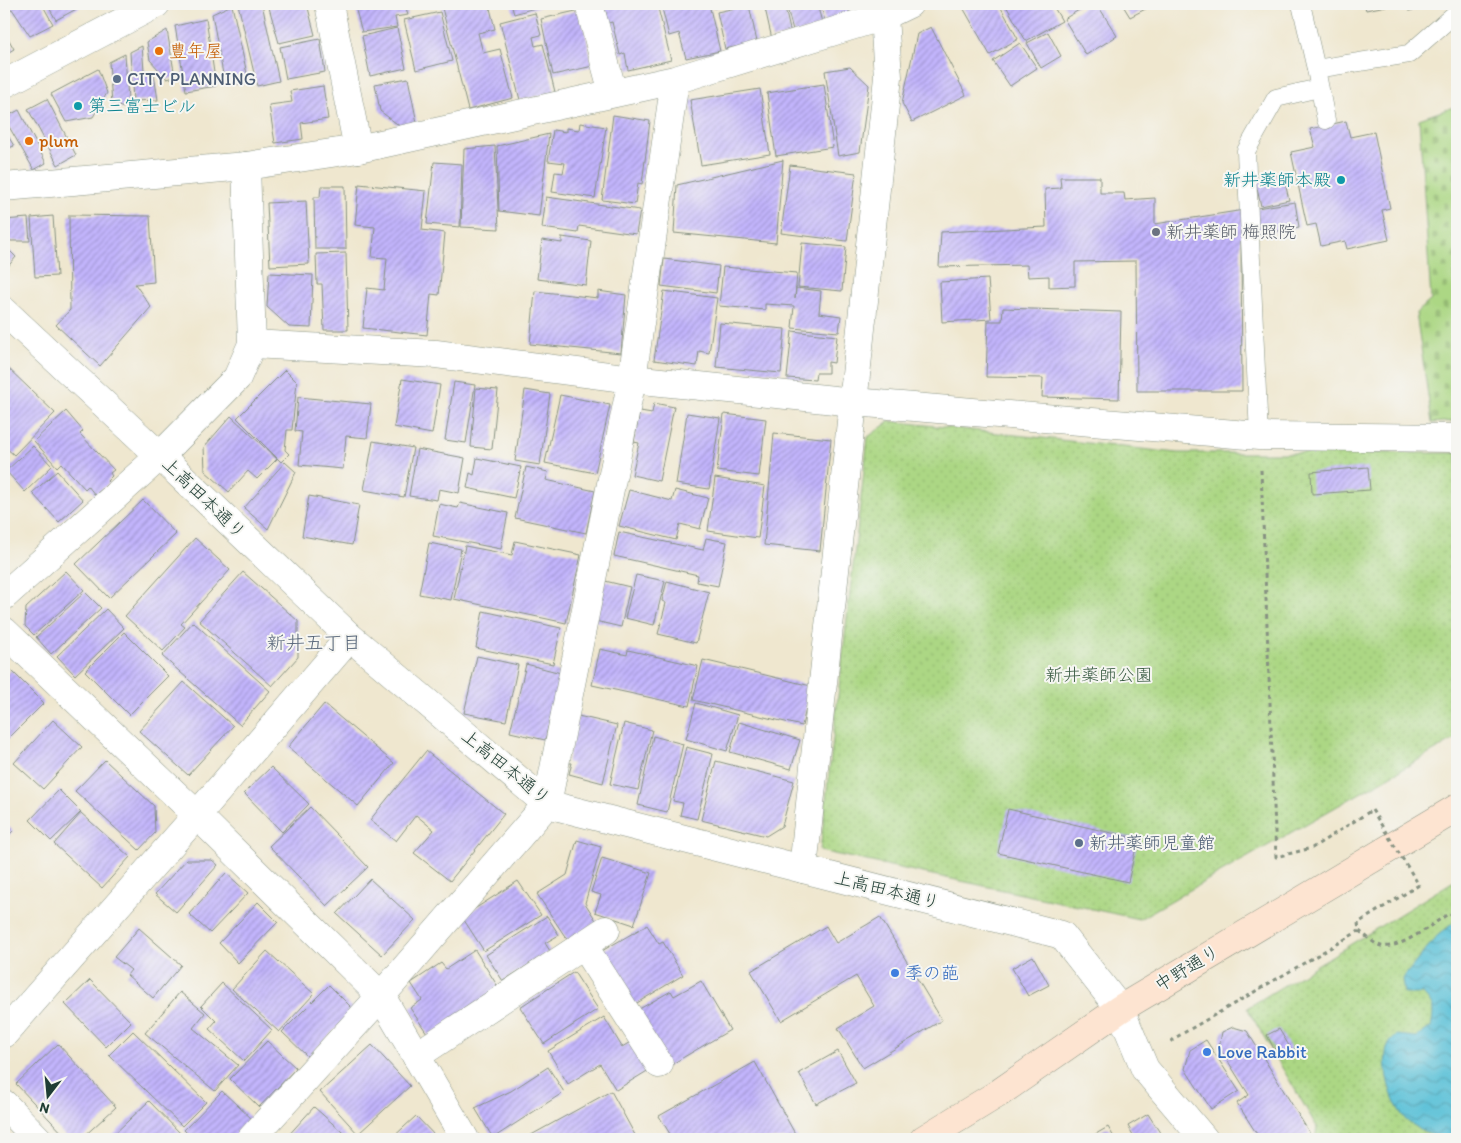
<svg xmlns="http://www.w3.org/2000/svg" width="1461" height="1143" viewBox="0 0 1461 1143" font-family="Itim,'Klee One',sans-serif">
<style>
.green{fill:url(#green-dots);stroke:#668a5c}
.cemetery{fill:url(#cemetery-stones);stroke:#668a5c}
.water{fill:url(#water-waves);stroke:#3c7e86}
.building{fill:url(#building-hatch)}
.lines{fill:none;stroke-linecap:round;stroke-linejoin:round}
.lane-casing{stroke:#879282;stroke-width:19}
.street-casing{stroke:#879282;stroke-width:29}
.secondary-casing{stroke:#879282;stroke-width:29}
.path{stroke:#879282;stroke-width:3;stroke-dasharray:4 4;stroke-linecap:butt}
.lane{stroke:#fff;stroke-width:18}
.street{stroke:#fff;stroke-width:28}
.secondary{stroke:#fde4d1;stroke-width:28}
.path-bridge{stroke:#879282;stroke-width:3;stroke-dasharray:4 4;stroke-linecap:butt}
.food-dot{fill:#e8710a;stroke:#f6f6f2;stroke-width:2}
.service-dot{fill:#5c6f8a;stroke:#f6f6f2;stroke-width:2}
.culture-dot{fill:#0f9aa8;stroke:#f6f6f2;stroke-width:2}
.worship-dot{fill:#6b7280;stroke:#f6f6f2;stroke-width:2}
.shop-dot{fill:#3f7fe0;stroke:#f6f6f2;stroke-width:2}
.labels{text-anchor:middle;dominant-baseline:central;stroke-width:4;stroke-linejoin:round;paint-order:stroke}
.food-label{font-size:18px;fill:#c56008;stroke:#f6f6f2;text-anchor:start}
.service-label{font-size:18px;fill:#4e5e75;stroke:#f6f6f2;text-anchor:start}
.culture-label{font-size:18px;fill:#0d838f;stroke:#f6f6f2;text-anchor:start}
.worship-label{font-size:18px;fill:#5b616d;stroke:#f6f6f2;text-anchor:start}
.street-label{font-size:18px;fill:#1f3d34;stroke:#f6f6f2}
.park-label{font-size:18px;fill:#3b5c44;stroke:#f6f6f2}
.shop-label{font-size:18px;fill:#366cbe;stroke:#f6f6f2;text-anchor:start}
.neighbourhood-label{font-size:19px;fill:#58677a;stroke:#f6f6f2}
</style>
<defs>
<pattern id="green-dots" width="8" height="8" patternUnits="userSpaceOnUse" patternTransform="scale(1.25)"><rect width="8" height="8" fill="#acd784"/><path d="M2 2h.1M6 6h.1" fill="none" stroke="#94b973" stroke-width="1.8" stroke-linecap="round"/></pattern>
<pattern id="cemetery-stones" width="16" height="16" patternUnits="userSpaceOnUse" patternTransform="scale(1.25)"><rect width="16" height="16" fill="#acd784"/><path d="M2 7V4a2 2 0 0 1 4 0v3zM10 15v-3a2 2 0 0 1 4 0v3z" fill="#94b973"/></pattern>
<pattern id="water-waves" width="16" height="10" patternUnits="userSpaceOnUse" patternTransform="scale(1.25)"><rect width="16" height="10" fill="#59c0d7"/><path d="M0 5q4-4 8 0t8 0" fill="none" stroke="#499daf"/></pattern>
<pattern id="building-hatch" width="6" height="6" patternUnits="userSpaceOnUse" patternTransform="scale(1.25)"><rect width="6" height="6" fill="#c3b5fd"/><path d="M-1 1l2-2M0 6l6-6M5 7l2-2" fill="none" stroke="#9e94ce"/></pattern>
</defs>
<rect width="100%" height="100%" fill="#f6f6f2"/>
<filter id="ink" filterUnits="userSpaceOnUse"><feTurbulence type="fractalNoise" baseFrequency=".02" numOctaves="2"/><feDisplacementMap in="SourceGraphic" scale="10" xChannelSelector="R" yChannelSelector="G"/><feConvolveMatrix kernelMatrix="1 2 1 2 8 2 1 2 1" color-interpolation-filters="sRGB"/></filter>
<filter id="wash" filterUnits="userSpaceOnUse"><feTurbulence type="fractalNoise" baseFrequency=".0096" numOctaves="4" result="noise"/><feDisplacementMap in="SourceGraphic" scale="20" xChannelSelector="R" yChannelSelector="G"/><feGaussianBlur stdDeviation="1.12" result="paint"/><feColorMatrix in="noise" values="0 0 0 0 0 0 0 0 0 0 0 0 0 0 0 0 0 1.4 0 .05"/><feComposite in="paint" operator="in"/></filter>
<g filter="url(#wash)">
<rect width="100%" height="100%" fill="#efe7cf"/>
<g class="green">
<polygon points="890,421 1177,453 1457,453 1457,738 1139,919 820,851 868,437"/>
<polygon points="1457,879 1457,1139 1315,1139 1317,1127 1247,1008"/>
</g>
<polygon class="cemetery" points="1457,106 1457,421 1432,423 1416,313 1431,300 1419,119"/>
<path class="water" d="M1452 924 1457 925V1133C1444 1143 1431 1135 1418 1128 1414 1125 1409 1123 1406 1120 1391 1103 1379 1063 1389 1043 1391 1040 1394 1037 1397 1035L1417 1037 1431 1027C1434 1011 1435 1006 1423 994H1404L1402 979 1437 936Z"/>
<g id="blocks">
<g class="building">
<polygon points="4,4 42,4 53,24 30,36 12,9 4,13"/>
<polygon points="47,4 79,4 80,7 56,20"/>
<polygon points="238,4 262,4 279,81 257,86"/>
<polygon points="268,4 307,4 315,35 279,43"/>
<polygon points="366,4 405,4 408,15 395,17 397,27 362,32 355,7"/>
<polygon points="441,4 489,4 495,29 478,33 483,53 500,49 513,98 468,110"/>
<polygon points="511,4 548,4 514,14"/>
<polygon points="604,4 657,4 671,60 628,70 625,53 620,55 612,22 608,23"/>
<polygon points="661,4 709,4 720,51 686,58 679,33 669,36"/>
<polygon points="713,4 729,4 714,8"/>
<polygon points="764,4 784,4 791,34 772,39"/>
<polygon points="786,4 817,4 823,26 794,34"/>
<polygon points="820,4 852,4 846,19 826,24"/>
<polygon points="961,4 999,4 1018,39 990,55"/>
<polygon points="1005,4 1052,4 1062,21 1026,41"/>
<polygon points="1063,4 1080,4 1067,10"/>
<polygon points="1089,4 1097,4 1117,36 1086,55 1064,19"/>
<polygon points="1122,4 1155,4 1130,17"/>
<polygon points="1364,4 1391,4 1391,5 1366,10"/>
<polygon points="1407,4 1425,4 1426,7 1409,11"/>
<polygon points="232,5 249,83 225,85 212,14"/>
<polygon points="749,5 757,42 725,49 717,12"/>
<polygon points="580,10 593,66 553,75 541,19"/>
<polygon points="440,12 452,61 416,70 404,20"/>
<polygon points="535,13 541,35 533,37 535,46 543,44 555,92 520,100 500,22"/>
<polygon points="206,19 216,86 186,91 175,26"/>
<polygon points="931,27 966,95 912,122 902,103 917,34"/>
<polygon points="397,28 406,68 370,76 362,36"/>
<polygon points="167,30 175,77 167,79 150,60 147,42"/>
<polygon points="4,31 14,49 4,55"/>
<polygon points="1048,32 1061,56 1041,68 1027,43"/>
<polygon points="320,39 325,72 286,79 280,47"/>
<polygon points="1020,43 1037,68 1010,86 993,61"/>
<polygon points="142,46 144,70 154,75 158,100 133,101 130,52"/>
<polygon points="125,54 128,100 124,108 112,104 109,62"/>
<polygon points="850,67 869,85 860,152 838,156 825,71"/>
<polygon points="98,69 107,93 93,117 66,122 51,94"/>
<polygon points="408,78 417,123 401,127 380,111 375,84"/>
<polygon points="824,84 833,147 776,156 767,93"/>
<polygon points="323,86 328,119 301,123 303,139 275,143 269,105 292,102 290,91"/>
<polygon points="760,89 770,154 701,165 690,100"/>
<polygon points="47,99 76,155 58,165 28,109"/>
<polygon points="19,110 46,163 34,170 4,118"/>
<polygon points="613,115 650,121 642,184 638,183 635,204 602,200"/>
<polygon points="1346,121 1350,137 1374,132 1390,208 1382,210 1389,240 1347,249 1345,241 1321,246 1316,224 1307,226 1291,152 1315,147 1310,129"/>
<polygon points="580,123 606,127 595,198 552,192 555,172 563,173 565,163 548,161 553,130 566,132 566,128 579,130"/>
<polygon points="4,129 14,146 4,150"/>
<polygon points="549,134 539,216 499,211 497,146"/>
<polygon points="495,146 499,229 461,227 464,149"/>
<polygon points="783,160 776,243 674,233 677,185"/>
<polygon points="434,162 462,164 460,227 427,224"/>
<polygon points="790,165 856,173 847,241 781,233"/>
<polygon points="1283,174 1289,200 1261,206 1255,180"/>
<polygon points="1060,177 1100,177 1100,193 1124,193 1125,200 1155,198 1155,224 1295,202 1299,227 1241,238 1242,391 1137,391 1136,261 1075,262 1075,286 1049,287 1049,276 1028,277 1027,265 939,267 941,232 1046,227 1045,189 1061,188"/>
<polygon points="359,184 426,191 422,230 445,233 439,295 431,294 427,335 363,328 367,288 384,290 387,258 372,257 375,227 355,225"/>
<polygon points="321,186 345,186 346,249 315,249 314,197 320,197"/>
<polygon points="546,197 640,210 636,234 579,226 578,233 542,228"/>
<polygon points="306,201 309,264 270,266 267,203"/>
<polygon points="69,215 150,216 154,282 135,284 151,307 100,366 56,325 70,310"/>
<polygon points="53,216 57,276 35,277 31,218"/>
<polygon points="28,218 30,241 11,241 4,235 4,220"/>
<polygon points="562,237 591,241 586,285 537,279 542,240 562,243"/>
<polygon points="802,243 846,247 842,291 798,287"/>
<polygon points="4,245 16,257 4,271"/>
<polygon points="346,253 348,330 324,330 322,284 317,284 316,254"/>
<polygon points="664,259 719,266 716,293 661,286"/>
<polygon points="723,267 797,273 795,299 796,288 821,291 819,313 841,316 839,332 792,328 794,306 765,304 765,310 719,306"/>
<polygon points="269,273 313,275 311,328 289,327 267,307"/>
<polygon points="988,279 991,319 942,322 940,282"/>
<polygon points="535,291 598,298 598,291 626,295 621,353 530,344"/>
<polygon points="664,291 717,298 709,353 699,351 697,366 654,360"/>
<polygon points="1003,308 1121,312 1119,399 1042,397 1043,378 986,377 988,321 1002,321"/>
<polygon points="720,323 785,329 781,373 716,367"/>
<polygon points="792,331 837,336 834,363 828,362 828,373 816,373 815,380 787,378"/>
<polygon points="6,366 55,413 14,455 4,446 4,367"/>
<polygon points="285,370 297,382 292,430 287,430 285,450 289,454 281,462 237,418"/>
<polygon points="402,379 440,385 432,434 394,427"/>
<polygon points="454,382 475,385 466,443 445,440"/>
<polygon points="476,388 498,390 492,449 471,447"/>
<polygon points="525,390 550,394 540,465 515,461"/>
<polygon points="560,395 610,405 595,473 545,463"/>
<polygon points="298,397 371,404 367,438 346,436 343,469 299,465 302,432 295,431"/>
<polygon points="654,403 674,407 659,481 632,475 639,443 634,442 640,411 652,413"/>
<polygon points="66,411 83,431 80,434 114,470 110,473 112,476 107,481 109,483 95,495 88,486 85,489 61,463 57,467 34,441"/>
<polygon points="687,413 720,418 709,489 676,484"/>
<polygon points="724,414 766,419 759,476 717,471"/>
<polygon points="231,416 277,459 257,479 248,471 229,492 205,471 204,447"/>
<polygon points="774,433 831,439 820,551 764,545"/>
<polygon points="373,441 413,448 404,497 364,490"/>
<polygon points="33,446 52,466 25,492 6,471"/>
<polygon points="417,449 465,458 459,493 439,489 437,500 409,496"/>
<polygon points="477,458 521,467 514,498 467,488 470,473 474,475"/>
<polygon points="285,462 296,472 268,529 244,508"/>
<polygon points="526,467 548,472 546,480 595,491 586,533 515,518"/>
<polygon points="1368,467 1370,490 1312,494 1311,472"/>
<polygon points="57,471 83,500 59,522 32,493"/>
<polygon points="715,478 765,486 758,538 708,531"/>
<polygon points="629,490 672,501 675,490 708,498 700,529 680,524 676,540 619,526"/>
<polygon points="309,496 359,505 352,545 302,536"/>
<polygon points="143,500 176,534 109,598 76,564"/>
<polygon points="460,503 508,513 501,549 433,536 439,504 458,508"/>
<polygon points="619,532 703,550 706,538 727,542 718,586 697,582 698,575 614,556"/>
<polygon points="195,538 230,570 181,624 185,627 163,651 125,616"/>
<polygon points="515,541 581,555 566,623 454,599 465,546 512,555"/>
<polygon points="429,543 461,549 451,600 419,594"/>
<polygon points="66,571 84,590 34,635 25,626 26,608"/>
<polygon points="243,572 298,621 298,657 272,686 199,621"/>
<polygon points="636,575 665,581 654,625 625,618"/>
<polygon points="605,581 630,587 621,627 595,621"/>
<polygon points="667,581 709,592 696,643 658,634 666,603 662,601"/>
<polygon points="85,592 101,608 51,654 36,637"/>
<polygon points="106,609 124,628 75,675 57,656"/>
<polygon points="483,611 561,628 553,664 476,648"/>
<polygon points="193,622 270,691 240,725 162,656"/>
<polygon points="124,632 168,676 129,715 85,671"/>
<polygon points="600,649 627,655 628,650 698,666 689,706 592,685"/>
<polygon points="477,656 518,665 506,721 464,713"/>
<polygon points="703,660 811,686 802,726 693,700"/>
<polygon points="526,664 561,673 545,740 510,732"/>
<polygon points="11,670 44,703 4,743 4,677"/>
<polygon points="184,682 233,726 188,775 139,731"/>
<polygon points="696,703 738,715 727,751 686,739"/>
<polygon points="324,704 394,763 358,806 288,747"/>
<polygon points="578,716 617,725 603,783 569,774 572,763 567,763"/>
<polygon points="53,720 82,747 43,789 14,763"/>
<polygon points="739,722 800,740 791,769 730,752"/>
<polygon points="624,723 652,730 638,790 610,784"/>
<polygon points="653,736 683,744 667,812 638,805"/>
<polygon points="686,747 713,754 697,819 680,815 683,803 673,801"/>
<polygon points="426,751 504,814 450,881 414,853 434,830 416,815 396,841 370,820"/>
<polygon points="105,760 154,806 155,833 139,850 75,791"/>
<polygon points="716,761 794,781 782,826 766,836 701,820"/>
<polygon points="271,767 309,804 282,832 244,793"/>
<polygon points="59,790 81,812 51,841 30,820"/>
<polygon points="310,807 368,867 327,906 269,846"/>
<polygon points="1008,809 1138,839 1128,882 998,853"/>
<polygon points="81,813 130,857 102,888 54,844"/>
<polygon points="4,822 13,831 4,840"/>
<polygon points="577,840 601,847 585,903 597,922 568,941 537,894 567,875"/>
<polygon points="602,858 651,873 634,925 595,912 601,895 591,892"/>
<polygon points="186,860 212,860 218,865 176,912 155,894"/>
<polygon points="226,873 248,893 210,933 189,914"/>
<polygon points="370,879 415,920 382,955 337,914"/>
<polygon points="518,881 541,915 484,951 462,917"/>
<polygon points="258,902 278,922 238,963 219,943"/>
<polygon points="547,916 559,935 545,943 550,951 503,981 486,955"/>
<polygon points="880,917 942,1020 863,1068 838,1028 874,1006 856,976 781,1021 751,971 826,926 836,943"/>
<polygon points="647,925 659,944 663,942 683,975 632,1006 600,952"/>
<polygon points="139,928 181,965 153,998 127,975 131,970 114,957"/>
<polygon points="475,950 500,990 429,1036 410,1008 422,1000 411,983 441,963 446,969"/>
<polygon points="267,951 314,994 279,1032 232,989"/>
<polygon points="1033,956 1049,985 1028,996 1012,968"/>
<polygon points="574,972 598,1009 544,1044 520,1007"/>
<polygon points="90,980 131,1022 106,1047 65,1004"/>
<polygon points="701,981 730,1030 667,1067 634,1012 671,991 674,996"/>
<polygon points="222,983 272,1030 244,1061 209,1029 216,1021 201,1006"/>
<polygon points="329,985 354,1010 308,1057 282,1032"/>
<polygon points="180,992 205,1013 193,1028 238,1065 215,1091 145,1033"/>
<polygon points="604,1017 622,1047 632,1041 649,1070 616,1090 600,1064 568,1084 548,1051"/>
<polygon points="1233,1027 1247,1031 1309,1132 1308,1139 1260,1139 1237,1103 1249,1095 1219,1047 1222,1032"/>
<polygon points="1279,1029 1291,1049 1278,1057 1267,1035"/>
<polygon points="133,1031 206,1102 182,1126 109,1055"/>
<polygon points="1206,1040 1239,1091 1211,1109 1185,1069 1190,1050"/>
<polygon points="267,1041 296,1068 259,1107 230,1079"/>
<polygon points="58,1044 116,1107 81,1139 68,1139 16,1084"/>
<polygon points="372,1045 410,1086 358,1134 320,1092"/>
<polygon points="838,1051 856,1083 816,1104 799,1073"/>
<polygon points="755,1062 798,1139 673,1139 659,1116"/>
<polygon points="548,1067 564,1092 493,1138 475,1108 511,1091"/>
<polygon points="222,1091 253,1120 235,1139 193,1139 184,1130"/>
<polygon points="611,1091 635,1135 628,1139 524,1139"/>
<polygon points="149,1101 181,1134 176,1139 109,1139"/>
<polygon points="314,1107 350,1139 285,1139"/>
<polygon points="1148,1114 1164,1139 1125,1139 1133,1135 1128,1126"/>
<polygon points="416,1116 438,1139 391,1139"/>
<polygon points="1108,1127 1115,1139 1087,1139"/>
</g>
</g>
</g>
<g filter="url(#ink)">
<use href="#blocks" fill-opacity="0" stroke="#879282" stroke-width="1"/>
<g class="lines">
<defs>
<g id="lane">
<polyline points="1301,4 1316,69 1326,120"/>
<polyline points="1316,69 1409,54 1457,12"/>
<polyline points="1259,436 1246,151 1276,98 1319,88"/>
</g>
<g id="street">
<polyline points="329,4 358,149"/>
<polyline points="589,4 613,93"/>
<polyline points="4,84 156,4"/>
<polyline points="4,187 246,166 358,149 675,80 884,16 909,4"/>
<polyline points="4,311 160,456 350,637 547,804 1062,935 1120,1009 1145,1069 1204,1139"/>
<polyline points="252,344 436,354 632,379 854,402 1259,436 1457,438"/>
<polyline points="4,596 160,456 237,378 252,344 246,166"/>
<polyline points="4,631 197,815 381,996 465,1139"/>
<polyline points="803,869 888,77 884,16 880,4"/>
<polyline points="583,945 659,1064"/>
<polyline points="4,1034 197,815 350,637"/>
<polyline points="416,1056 606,930"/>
<polyline points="4,1104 38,1139"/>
<polyline points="251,1139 381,996 547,804 632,379 675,80"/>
</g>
<polyline id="secondary" points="924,1139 999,1093 1120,1009 1457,808"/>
</defs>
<use href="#lane" class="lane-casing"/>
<use href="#street" class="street-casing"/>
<use href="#secondary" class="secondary-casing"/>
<g class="path">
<polyline points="1261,470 1276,857 1312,848 1372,810"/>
<path d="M1419 885 1358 923 1359 931C1365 935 1372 942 1378 945 1397 953 1432 924 1448 914L1457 916"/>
<polyline points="1171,1042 1175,1038 1359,931"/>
</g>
<use href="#lane" class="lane"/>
<use href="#street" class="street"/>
<use href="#secondary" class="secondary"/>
<polyline class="path-bridge" points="1372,810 1419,885"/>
</g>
</g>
<g class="food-dot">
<circle cx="159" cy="51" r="5"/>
<circle cx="29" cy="141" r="5"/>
</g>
<g class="service-dot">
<circle cx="117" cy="79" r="5"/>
<circle cx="1079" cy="843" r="5"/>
</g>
<g class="culture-dot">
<circle cx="78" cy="106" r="5"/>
<circle cx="1341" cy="180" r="5"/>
</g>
<circle class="worship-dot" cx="1156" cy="232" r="5"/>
<g class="shop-dot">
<circle cx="895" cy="973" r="5"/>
<circle cx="1207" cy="1052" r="5"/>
</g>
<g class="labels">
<g class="food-label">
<text x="169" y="51">豊年屋</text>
<text x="39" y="141">plum</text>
</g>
<g class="service-label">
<text x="127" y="79">CITY PLANNING</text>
<text x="1089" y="843">新井薬師児童館</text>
</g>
<g class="culture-label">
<text x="88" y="106">第三富士ビル</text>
<text x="1331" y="180" text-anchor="end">新井薬師本殿</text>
</g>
<g class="worship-label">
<text x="1166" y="232">新井薬師 梅照院</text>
</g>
<g class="street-label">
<text transform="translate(204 498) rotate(44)">上高田本通り</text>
<text transform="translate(506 767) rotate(39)">上高田本通り</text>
<text transform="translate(887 890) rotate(14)">上高田本通り</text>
<text transform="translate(1187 968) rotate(-31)">中野通り</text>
</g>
<g class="park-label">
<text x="1099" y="675">新井薬師公園</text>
</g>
<g class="shop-label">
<text x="905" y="973">季の葩</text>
<text x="1217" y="1052">Love Rabbit</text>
</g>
<g class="neighbourhood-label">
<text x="314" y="642">新井五丁目</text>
</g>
</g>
<rect width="1461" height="1143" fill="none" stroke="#f6f6f2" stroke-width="20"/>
<g transform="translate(48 1096) rotate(196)" stroke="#f6f6f2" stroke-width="4" paint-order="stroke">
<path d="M0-4L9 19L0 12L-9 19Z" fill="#1f3d34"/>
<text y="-8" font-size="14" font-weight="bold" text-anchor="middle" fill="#1f3d34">N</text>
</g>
</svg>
